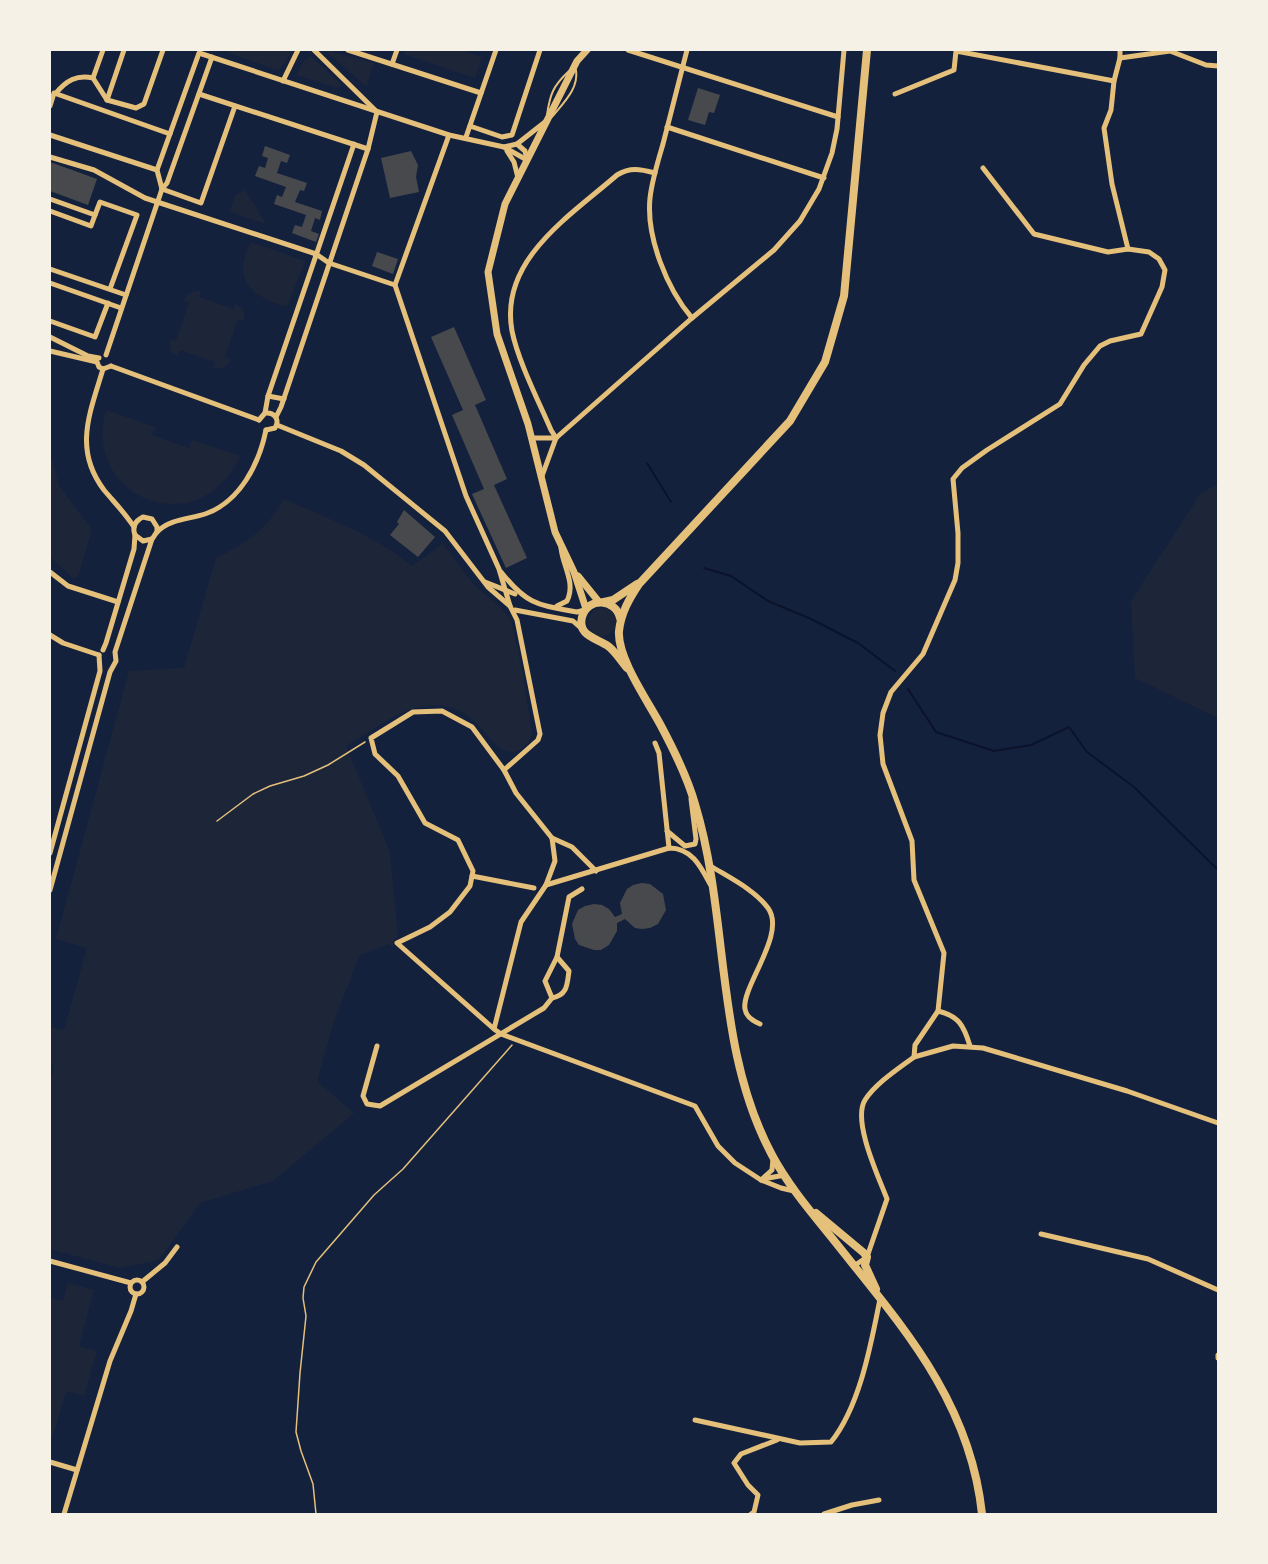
<svg xmlns="http://www.w3.org/2000/svg" width="1268" height="1564" viewBox="0 0 1268 1564" font-family="'Zilla Slab',serif">
<style>
.green{fill:#1d2539}
.lines{fill:none;stroke-linecap:round;stroke-linejoin:round}
.stream{stroke:#0b132b;stroke-width:2}
.building{fill:#48494c}
.path{stroke:#e5c07b;stroke-width:1.5}
.service{stroke:#e5c07b;stroke-width:2}
.minor{stroke:#e5c07b;stroke-width:5}
.tertiary{stroke:#e5c07b;stroke-width:7}
.secondary{stroke:#e5c07b;stroke-width:8}
</style>
<rect width="100%" height="100%" fill="#14213d"/>
<g class="green">
<polygon points="226,50 293,50 281,68 276,70 230,53"/>
<polygon points="324,50 374,63 366,86"/>
<polygon points="405,50 460,50 482,57 475,78 404,54"/>
<polygon points="311,56 341,84 338,88 296,75 304,61"/>
<polygon points="245,190 266,224 230,212 235,195"/>
<path d="M251 242 305 261 287 307C251 296 231 280 251 242Z"/>
<path d="M195 291H201L199 297 233 309 235 304C244 307 245 312 244 321L238 319 225 357 231 360 224 368H213L215 362 180 350 178 356C170 355 168 347 171 339L176 341 189 303 184 301 187 295Z"/>
<path d="M106 410 155 427 152 435 189 448 192 440 240 456C200 545 81 499 106 410Z"/>
<polygon points="50,452 59,486 92,530 78,577 73,578 50,557"/>
<polygon points="1218,484 1218,718 1135,678 1131,601 1201,493"/>
<path d="M284 499C328 519 375 535 412 566L443 544 474 585 498 605 511 620 522 669 532 735C530 741 526 745 521 749 502 762 485 730 473 720 466 714 458 709 449 707 413 697 376 729 346 746L390 852 398 936 393 941V947L389 944 360 955 335 1018 317 1081 354 1113 273 1181 200 1203 159 1260 120 1268 50 1249V1084L54 1068 50 1061V1027L64 1030 87 948 56 939 129 671 184 668 216 558C248 542 266 530 284 499Z"/>
<circle cx="602" cy="622" r="14"/>
<polygon points="68,1283 94,1290 79,1346 97,1351 84,1396 66,1391 50,1446 50,1298 63,1301"/>
</g>
<g class="lines">
<g class="stream">
<polyline points="647,463 671,502"/>
<polyline points="704,568 731,576 768,601 809,618 858,643 895,671"/>
<polyline points="908,689 936,732 994,751 1031,745 1069,727 1087,752 1134,787 1218,870"/>
</g>
</g>
<g class="building">
<polygon points="698,88 720,95 714,113 709,112 705,125 688,120"/>
<polygon points="265,146 290,155 287,163 281,161 277,173 307,183 304,191 300,190 295,202 322,211 320,220 315,218 311,231 319,234 316,242 292,233 295,225 302,227 306,215 274,204 277,195 282,197 286,187 255,176 259,166 265,168 268,158 262,156"/>
<polygon points="411,151 418,165 416,177 419,192 390,198 381,158"/>
<polygon points="50,162 97,179 88,205 50,191"/>
<polygon points="377,252 398,259 393,274 372,266"/>
<polygon points="454,327 486,400 475,405 507,479 494,485 527,558 506,568 472,494 484,489 452,415 463,410 431,337"/>
<polygon points="404,510 435,537 418,557 390,535 399,524 397,522"/>
<polygon points="642,883 650,884 663,894 666,910 658,924 650,928 642,929 635,928 625,919 617,923 617,931 609,945 601,950 594,950 579,945 575,939 572,924 578,910 585,906 594,904 602,905 609,909 615,917 622,914 620,903 627,889 633,885"/>
</g>
<g class="lines">
<g class="path">
<polyline points="217,821 253,794 270,786 304,776 328,765 365,742"/>
<polyline points="316,1514 313,1484 301,1451 296,1432 300,1373 306,1316 303,1298 304,1287 316,1262 374,1195 403,1169 512,1045"/>
</g>
<g class="service">
<path d="M547 115C550 94 553 86 569 71"/>
<path d="M552 117C563 103 579 89 576 70"/>
</g>
<g class="minor">
<polyline points="103,50 93,78 107,100 136,108 144,104 163,50"/>
<polyline points="348,50 481,93"/>
<polyline points="628,50 838,117"/>
<path d="M687 50C679 81 671 112 663 144 658 161 652 180 650 198 646 237 667 289 692 318"/>
<polyline points="1120,50 1120,58 1114,81 1111,110 1104,128 1112,184 1128,249"/>
<polyline points="1120,58 1170,51 1206,65 1218,66"/>
<polyline points="392,64 397,50"/>
<polyline points="283,81 298,50"/>
<path d="M56 93C66 81 77 74 93 78"/>
<polyline points="199,94 368,149 377,112 314,50"/>
<polyline points="895,94 954,70 956,51 1114,81"/>
<polyline points="107,100 124,50"/>
<polyline points="50,106 54,93 170,134"/>
<polyline points="470,126 502,137 512,135 540,50"/>
<polyline points="667,127 824,178"/>
<polyline points="50,135 157,170"/>
<polyline points="449,135 395,285 466,496 499,569 510,606 517,620 540,734 538,740 504,770"/>
<polyline points="466,137 496,50"/>
<polyline points="517,144 525,151 527,160"/>
<polyline points="504,147 517,144 545,122"/>
<polyline points="507,151 514,162 518,178"/>
<polyline points="50,157 94,170 145,198 316,254 329,263 395,285"/>
<polyline points="162,189 157,170 199,53 449,135 504,147 527,160"/>
<polyline points="162,189 201,203 235,106"/>
<polyline points="50,199 95,215 91,226 50,211"/>
<polyline points="95,215 100,202 137,215 110,289"/>
<polyline points="50,269 126,295"/>
<polyline points="50,283 121,308"/>
<polyline points="50,321 95,337 108,303"/>
<polyline points="50,337 88,356 99,358"/>
<polyline points="50,351 97,362 99,367 103,369 111,366"/>
<polyline points="106,355 162,189 167,183 212,57"/>
<polyline points="111,366 259,420"/>
<path d="M103 369C90 413 73 449 104 490 114 502 125 513 134 527"/>
<polyline points="268,396 284,399"/>
<polyline points="265,413 268,396 354,144"/>
<polyline points="276,417 281,407 368,149"/>
<path d="M259 420 265 413C275 412 280 420 275 428L266 430"/>
<polyline points="277,425 341,451 364,465 445,531 488,587 510,606"/>
<polyline points="532,438 556,438"/>
<path d="M556 438 551 430C539 402 518 361 512 331 499 260 570 216 617 175 630 167 640 169 655 173"/>
<polyline points="542,476 556,438 692,318 774,250 800,221 819,189 832,153 837,129 844,50"/>
<path d="M152 539 143 541 135 535C132 527 135 521 143 517L152 519 157 527V532"/>
<polyline points="50,572 68,586 118,602"/>
<path d="M501 572C527 605 538 605 577 612L585 610"/>
<polyline points="485,582 515,594"/>
<path d="M557 606 567 601C576 583 563 567 561 548"/>
<polyline points="515,610 573,621 582,629"/>
<polyline points="50,635 63,643 99,655"/>
<polyline points="103,650 106,643 134,549 135,535"/>
<polyline points="655,743 659,753 669,848"/>
<polyline points="667,831 685,846 695,844 696,839 691,799"/>
<polyline points="552,838 572,847 596,871"/>
<polyline points="50,853 100,671 99,655"/>
<path d="M709 865C728 877 754 889 768 908 787 934 741 987 745 1009 746 1017 753 1021 760 1024"/>
<polyline points="472,876 534,888"/>
<path d="M546 885 669 848C692 848 701 867 710 884"/>
<path d="M50 890 110 672 116 661 115 652 152 539C154 537 155 534 157 532 169 519 190 519 205 514 240 502 259 464 266 430"/>
<path d="M552 998C568 995 567 984 569 971L557 957"/>
<path d="M938 1011C959 1016 964 1026 970 1046"/>
<polyline points="494,1029 521,922 546,885 555,861 552,838 516,793 504,770 472,727 442,711 413,712 371,738 375,754 398,776 425,823 458,840 473,871 470,886 450,912 430,927 397,943 494,1029 501,1034 695,1106 718,1146 735,1163 761,1180 781,1188 794,1191"/>
<polyline points="377,1046 363,1096 367,1104 380,1106 544,1008 552,998 545,981 557,957 569,897 582,889"/>
<polyline points="914,1057 953,1046 983,1048 1127,1091 1218,1123"/>
<polyline points="763,1179 785,1175"/>
<polyline points="761,1180 772,1170 773,1159"/>
<polyline points="1041,1234 1148,1259 1218,1290"/>
<polyline points="50,1261 131,1283"/>
<path d="M854 1266 867 1257 887 1199C879 1178 852 1121 865 1100 876 1083 898 1069 914 1057L915 1045 938 1011 944 953 914 880 912 841 883 764 880 735 883 713 891 692 923 654 955 580 958 563V533L953 479 962 468 987 450 1060 404 1084 365 1100 346 1110 341 1141 334 1162 287 1165 270 1159 259 1149 252 1128 249 1108 252 1034 234 983 168"/>
<circle cx="137" cy="1287" r="7"/>
<polyline points="142,1282 165,1263 177,1247"/>
<polyline points="1218,1355 1218,1358"/>
<path d="M695 1420 800 1443 831 1442C860 1406 871 1344 880 1299"/>
<polyline points="50,1462 77,1470"/>
<polyline points="64,1514 110,1361 131,1311 136,1294"/>
<polyline points="751,1514 754,1512 758,1495 748,1485 734,1463 741,1454 777,1440"/>
<polyline points="824,1514 852,1505 879,1500"/>
</g>
<g class="tertiary">
<polyline points="578,576 599,602"/>
<polyline points="586,609 574,572 555,532 528,424 497,334 488,272 505,204 577,61 587,50"/>
</g>
<g class="secondary">
<path d="M867 50 844 296 825 362 790 421 639 584C629 599 621 613 619 631 617 657 647 700 660 724 674 750 687 776 695 804 730 919 714 1047 772 1155 788 1185 811 1212 832 1238 901 1325 970 1400 982 1514"/>
<polyline points="604,602 613,600 637,584"/>
<path d="M620 618C616 599 588 596 582 617 577 636 597 638 608 646 615 651 621 661 627 668"/>
<polyline points="816,1213 864,1253 867,1257 865,1265 876,1289"/>
</g>
</g>
<rect width="1268" height="1564" fill="none" stroke="#f6f1e7" stroke-width="102"/>
</svg>
